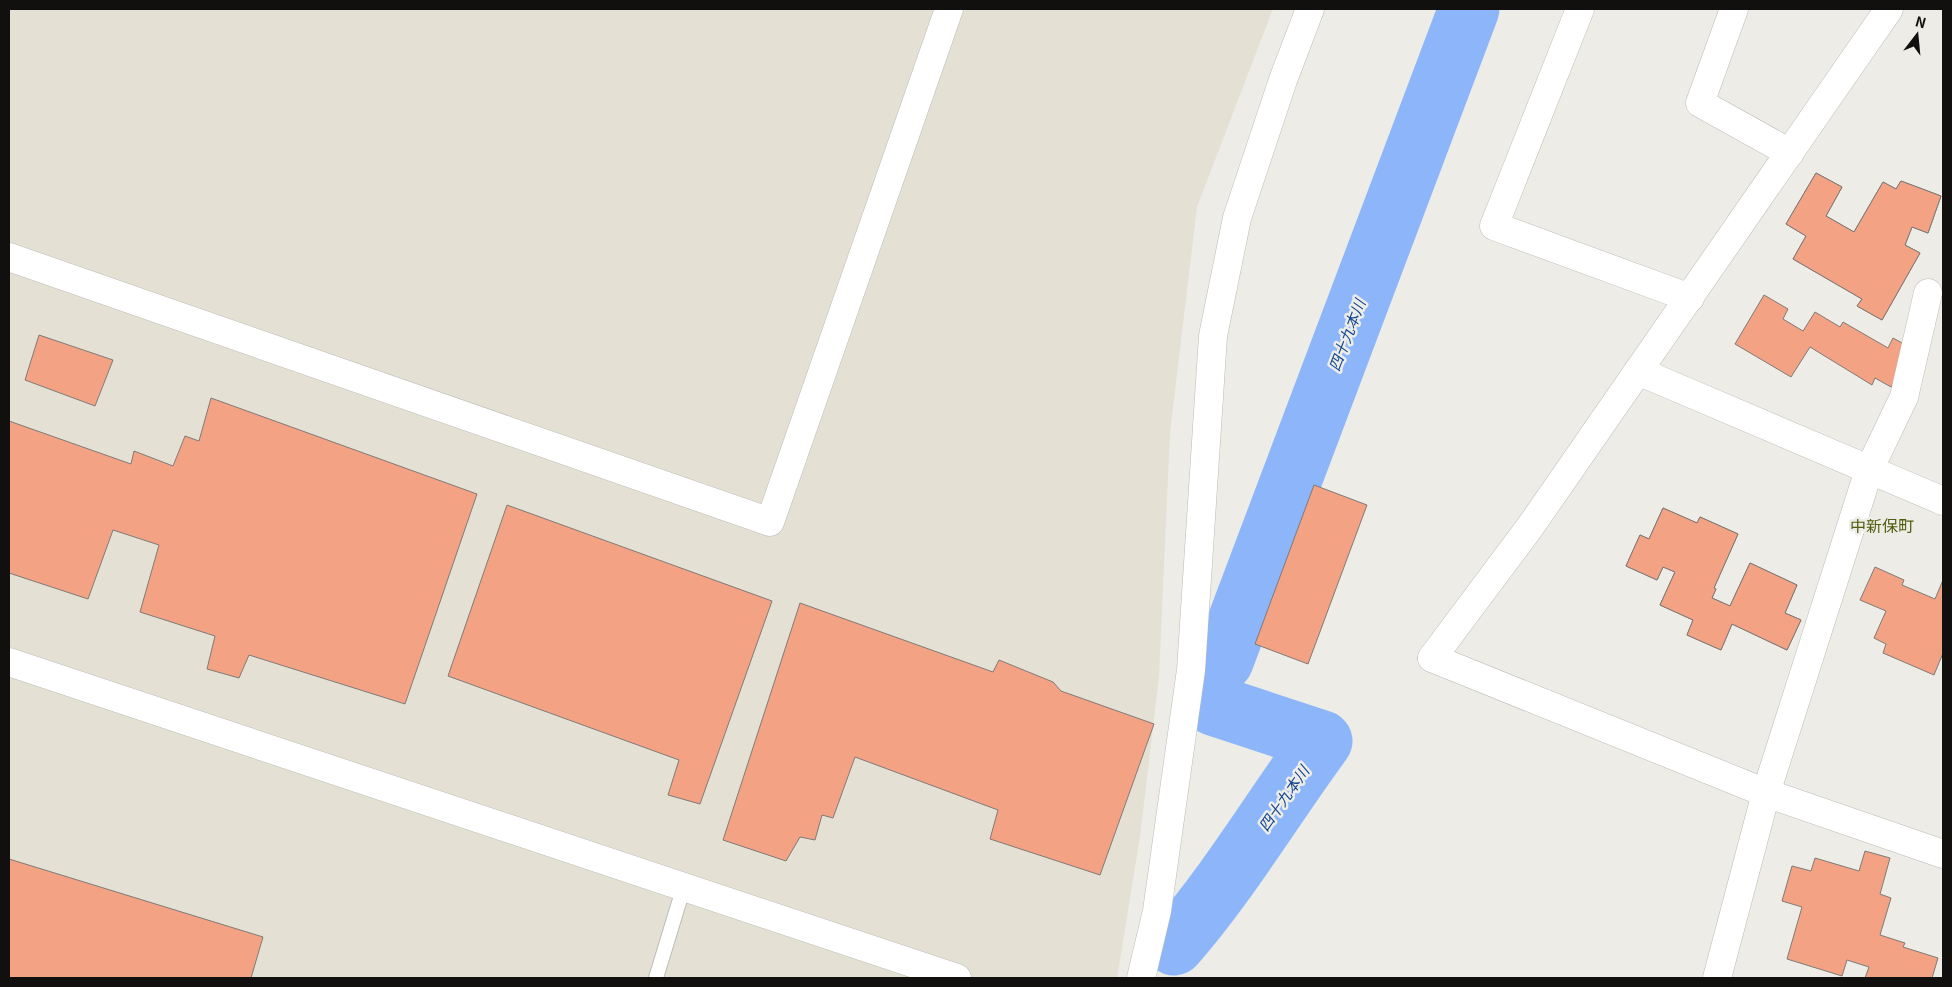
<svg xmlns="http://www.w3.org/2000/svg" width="1952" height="987" viewBox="0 0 1952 987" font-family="Georgia,'Noto Sans JP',serif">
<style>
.built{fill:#e4e1d4}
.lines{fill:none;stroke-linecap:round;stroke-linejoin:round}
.river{stroke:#8cb6f9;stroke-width:61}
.building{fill:#f3a283;stroke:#7f7a78}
.lane-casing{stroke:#bcbbb6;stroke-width:16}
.street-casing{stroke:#bcbbb6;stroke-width:29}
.secondary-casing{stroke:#bcbbb6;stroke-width:29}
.lane{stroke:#fff;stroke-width:14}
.street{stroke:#fff;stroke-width:28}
.secondary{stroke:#fff;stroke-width:28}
.labels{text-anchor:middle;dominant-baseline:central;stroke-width:5;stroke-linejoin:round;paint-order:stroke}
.water-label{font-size:15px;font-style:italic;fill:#124590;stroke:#edece7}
.quarter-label{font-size:16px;fill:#515e0f;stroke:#edece7}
</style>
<rect width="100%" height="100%" fill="#edece7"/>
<polygon class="built" points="9,9 1273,9 1197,207 1170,433 1159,677 1140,837 1117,978 9,978"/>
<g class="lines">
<g class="river">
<polyline points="1223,661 1469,9"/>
<path d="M1174 945C1229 882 1272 809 1322 741L1213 705"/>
</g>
</g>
<g class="building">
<polygon points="1816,173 1842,187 1826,216 1854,232 1883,182 1896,189 1901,181 1941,196 1928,233 1912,227 1905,245 1920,253 1882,320 1857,306 1862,299 1793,259 1806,236 1786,224"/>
<polygon points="1816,173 1842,187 1826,216 1854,232 1883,182 1896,189 1901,181 1941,196 1928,233 1912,227 1905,245 1920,253 1882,320 1857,306 1862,299 1793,259 1806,236 1786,224"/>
<polygon points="1764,295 1788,309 1783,319 1803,331 1815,312 1840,327 1843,322 1888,348 1893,338 1904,344 1899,371 1891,387 1875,378 1872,385 1810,347 1791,377 1735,344"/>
<polygon points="39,335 113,360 95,406 25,380"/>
<polygon points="211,398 477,494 405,704 249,655 239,678 207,669 215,636 140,612 159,545 113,530 88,599 9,573 9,421 131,464 134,451 173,466 185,436 199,441"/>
<polygon points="1314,485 1367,505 1308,664 1255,644"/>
<polygon points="507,505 772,601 700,804 668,795 679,760 448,676"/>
<polygon points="1663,508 1697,523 1700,517 1738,534 1714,588 1716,589 1712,598 1730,606 1750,563 1797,585 1785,613 1801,620 1787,650 1732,624 1721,650 1687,635 1693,620 1660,605 1675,572 1663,567 1657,580 1626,566 1640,535 1649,539"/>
<polygon points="1663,508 1697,523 1700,517 1738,534 1714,588 1716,589 1712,598 1730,606 1750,563 1797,585 1785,613 1801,620 1787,650 1732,624 1721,650 1687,635 1693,620 1660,605 1675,572 1663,567 1657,580 1626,566 1640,535 1649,539"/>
<polygon points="1875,567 1904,580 1902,585 1935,599 1943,580 1943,653 1934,675 1883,653 1886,644 1874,638 1886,611 1860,600"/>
<polygon points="800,603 993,672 999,660 1053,682 1061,691 1154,724 1100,875 990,839 998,810 855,757 833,818 822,815 815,840 800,837 786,861 723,840"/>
<polygon points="1865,851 1890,858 1880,894 1891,898 1880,935 1905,943 1903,947 1938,958 1932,978 1865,978 1869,967 1847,960 1842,976 1787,959 1802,907 1782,901 1792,866 1811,871 1815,858 1859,871"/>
<polygon points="9,859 263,937 251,978 9,978"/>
</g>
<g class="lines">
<defs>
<polyline id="lane" points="656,978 684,886"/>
<g id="street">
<polyline points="1580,9 1494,226 1690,298"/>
<polyline points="1734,9 1700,103 1790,153"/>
<polyline points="9,257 770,522 949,9"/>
<polyline points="1638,371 1943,501"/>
<polyline points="1432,658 1766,793 1943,854"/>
<polyline points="1717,978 1766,793 1869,470 1904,397 1928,293"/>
</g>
<g id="secondary">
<polyline points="1432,658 1530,527 1889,9"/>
<polyline points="9,662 957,978"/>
<polyline points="1141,978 1157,911 1191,670 1213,336 1237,218 1283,80 1310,9"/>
</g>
</defs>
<use href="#lane" class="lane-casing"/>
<use href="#street" class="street-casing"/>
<use href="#secondary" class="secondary-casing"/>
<use href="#lane" class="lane"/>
<use href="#street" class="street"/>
<use href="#secondary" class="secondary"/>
</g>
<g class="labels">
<g class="water-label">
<text transform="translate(1346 335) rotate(-69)">四十九本川</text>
<text transform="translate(1283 798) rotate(-55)">四十九本川</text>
</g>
<g class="quarter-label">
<text x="1882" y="525">中新保町</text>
</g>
</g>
<rect width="1952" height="987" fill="none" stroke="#11100e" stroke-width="20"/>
<g transform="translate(1917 35) rotate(16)" stroke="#edece7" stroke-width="4" paint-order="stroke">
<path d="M0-4L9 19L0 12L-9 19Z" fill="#11100e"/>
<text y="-8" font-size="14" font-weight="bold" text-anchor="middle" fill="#11100e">N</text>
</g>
</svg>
